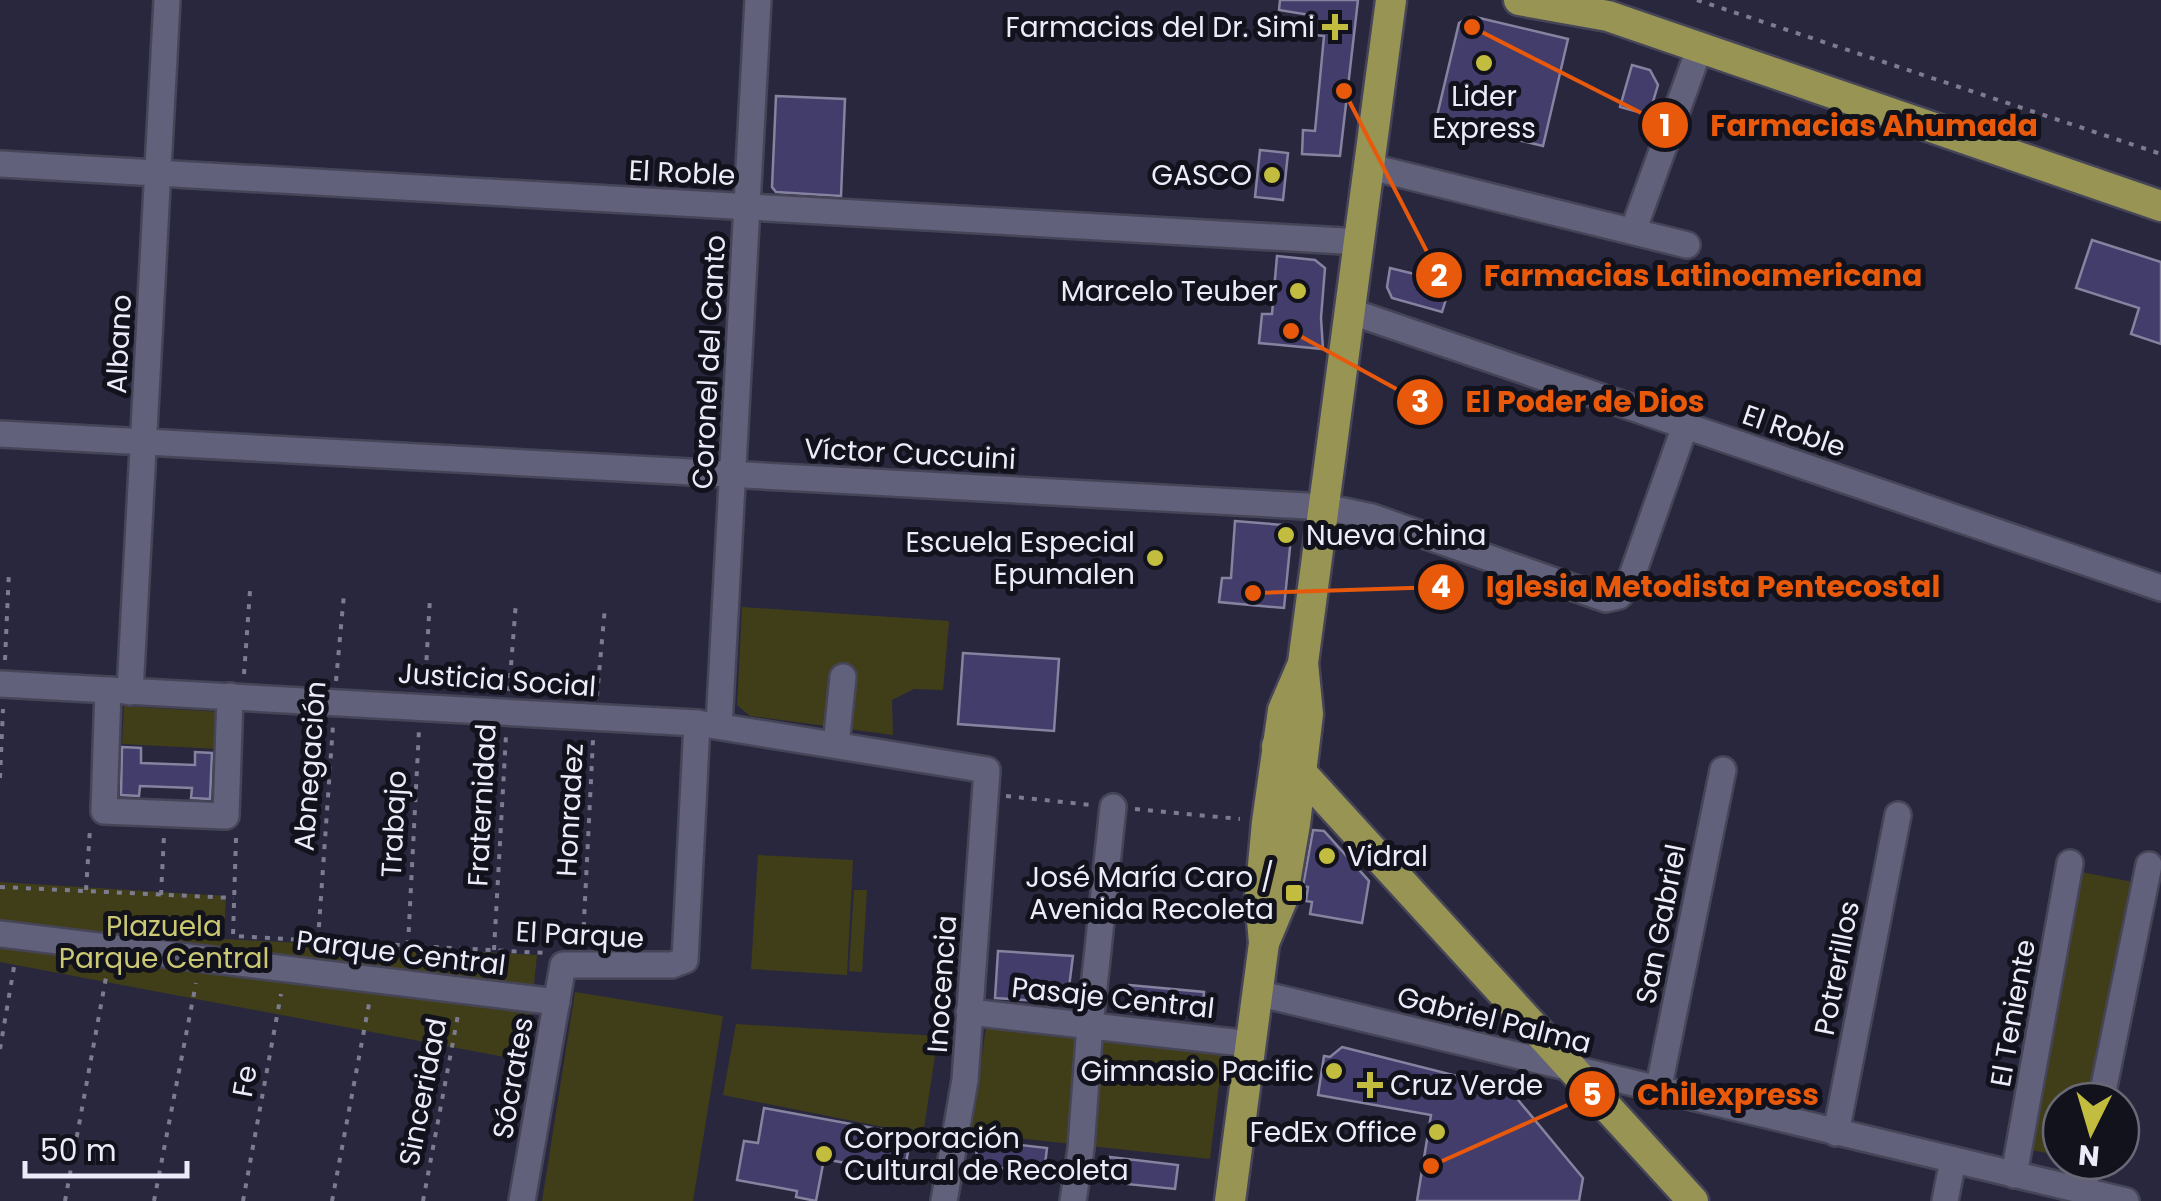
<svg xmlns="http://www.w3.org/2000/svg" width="2161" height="1201" viewBox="0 0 2161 1201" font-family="Poppins,sans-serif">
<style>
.green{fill:#403e18}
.building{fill:#423d6a;stroke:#85839f;stroke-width:2.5}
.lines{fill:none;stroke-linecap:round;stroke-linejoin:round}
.minor-casing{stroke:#464558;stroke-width:30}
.major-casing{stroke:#464558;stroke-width:35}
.path{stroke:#7c7b8f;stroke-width:4;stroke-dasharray:5 8;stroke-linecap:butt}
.minor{stroke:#62617b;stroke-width:25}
.major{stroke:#979454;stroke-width:30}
.poi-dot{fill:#c3bd3f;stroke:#12121c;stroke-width:4}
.labels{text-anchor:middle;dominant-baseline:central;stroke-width:10;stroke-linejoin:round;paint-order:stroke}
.poi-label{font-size:28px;fill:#ebebfa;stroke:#12121c;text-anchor:end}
.street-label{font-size:28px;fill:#ebebfa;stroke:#12121c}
.park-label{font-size:28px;fill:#cbc874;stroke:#12121c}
.leader{fill:none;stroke:#e8590c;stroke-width:4}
.callout-dot{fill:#e8590c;stroke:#12121c;stroke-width:4}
.mark-label{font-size:30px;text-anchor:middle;font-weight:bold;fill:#fff}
.callout-label{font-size:30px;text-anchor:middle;font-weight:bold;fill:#e8590c;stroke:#12121c;stroke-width:10;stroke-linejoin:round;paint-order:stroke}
</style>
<rect width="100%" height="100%" fill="#29273e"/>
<g class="green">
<polygon points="742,607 949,621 943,690 914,689 892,700 893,735 750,716 737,705"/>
<polygon points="124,706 221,712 219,749 122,744"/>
<polygon points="758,855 853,860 847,975 751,969"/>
<polygon points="2076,871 2133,882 2090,1101 2061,1101 2061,1156 2022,1148"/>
<polygon points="0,882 226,896 224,939 537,955 526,1061 0,962"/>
<polygon points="854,890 867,890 862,972 849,971"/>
<polygon points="575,992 723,1016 693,1201 542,1201"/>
<polygon points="736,1024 938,1036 923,1135 723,1095"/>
<polygon points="991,1024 1223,1052 1210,1159 971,1133 986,1027"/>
</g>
<g class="building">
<polygon points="1280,0 1358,0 1340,156 1302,154 1303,130 1315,131 1324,36 1314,35 1316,16 1279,10"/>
<polygon points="1471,16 1568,39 1543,146 1436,120 1459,23"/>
<polygon points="1632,65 1650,70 1658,85 1649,115 1620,107"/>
<polygon points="776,96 845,99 841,196 776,192 772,187"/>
<polygon points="1260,150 1288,153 1283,200 1255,197"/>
<polygon points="2092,240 2161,262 2161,344 2131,334 2139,308 2076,288"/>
<polygon points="1277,256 1315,260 1325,268 1321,318 1323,349 1259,343 1262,314 1272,314"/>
<polygon points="1390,268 1451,283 1442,312 1392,298 1387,287"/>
<polygon points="1235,521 1283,525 1291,537 1284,608 1219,602 1222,578 1231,578"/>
<polygon points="963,653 1059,659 1054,731 958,724"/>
<polygon points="122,747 141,748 141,763 195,765 195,752 212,753 210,799 191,798 192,788 140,786 139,796 121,795"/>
<polygon points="1313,830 1324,831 1369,881 1362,923 1310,914 1312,902 1306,901 1308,887 1303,886"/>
<polygon points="998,951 1073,956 1067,1003 995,998"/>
<polygon points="1129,985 1204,992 1202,1017 1126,1010"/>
<polygon points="1342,1047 1509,1089 1583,1178 1579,1201 1417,1201 1431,1115 1318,1095 1324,1056 1330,1057"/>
<polygon points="764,1108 911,1135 904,1174 824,1159 816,1201 796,1197 797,1191 737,1180 744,1141 758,1143"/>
<polygon points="978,1140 1047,1148 1044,1173 975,1165"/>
<polygon points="1110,1157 1178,1165 1175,1189 1107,1182"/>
</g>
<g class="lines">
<defs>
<g id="minor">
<polyline points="0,164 1361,242"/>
<polyline points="1371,167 1687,245"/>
<polyline points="1633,231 1700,47"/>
<polyline points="1352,312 2161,588"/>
<polyline points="0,434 1325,507 1372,517 1606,599 1619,596 1629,584 1685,426"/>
<polyline points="0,684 697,723 987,770 965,1080 944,1201"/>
<polyline points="108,690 104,811 226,816 230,696"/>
<polyline points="130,692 167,0"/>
<polyline points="719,726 758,0"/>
<polyline points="836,745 843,677"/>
<polyline points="0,934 557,1002"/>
<polyline points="1257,993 2126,1201"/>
<polyline points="969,1012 1251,1044"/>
<polyline points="1658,1091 1723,770"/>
<polyline points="2101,1101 2149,865"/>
<polyline points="1836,1133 1898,815"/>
<polyline points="2014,1175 2070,863"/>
<polyline points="2083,1191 2089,1161"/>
<polyline points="522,1201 563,965 672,965 685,960 697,723"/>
<polyline points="1073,1201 1081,1148 1090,1025 1113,807"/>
<polyline points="1945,1201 1953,1160"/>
</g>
<g id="major">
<polyline points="1519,0 1608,16 2161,206"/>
<polyline points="1277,746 1693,1201"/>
<polyline points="1264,943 1282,900 1295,824 1308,714 1303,663 1391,0"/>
<polyline points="1230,1201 1264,943 1260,898 1267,822 1283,710 1302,666"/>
</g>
</defs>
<use href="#minor" class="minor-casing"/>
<use href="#major" class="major-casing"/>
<g class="path">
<polyline points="1697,0 2161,154"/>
<polyline points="5,660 9,570"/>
<polyline points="244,674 250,591"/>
<polyline points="336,681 344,594"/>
<polyline points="425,686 430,598"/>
<polyline points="509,691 516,602"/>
<polyline points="597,696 605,607"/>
<polyline points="0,778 3,709"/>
<polyline points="1006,796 1091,805"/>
<polyline points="1135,809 1240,819"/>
<polyline points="236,838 233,936 545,953"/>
<polyline points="0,887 234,898"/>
<polyline points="86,890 90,829"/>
<polyline points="161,895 164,835"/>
<polyline points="318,940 333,725"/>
<polyline points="583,940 593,740"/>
<polyline points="408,945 419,730"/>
<polyline points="494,950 506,735"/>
<polyline points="0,1049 15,961"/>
<polyline points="65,1201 107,972"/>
<polyline points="154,1201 196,983"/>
<polyline points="243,1201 281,994"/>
<polyline points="332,1201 369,1004"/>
<polyline points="423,1201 458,1015"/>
</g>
<use href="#minor" class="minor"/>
<use href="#major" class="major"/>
</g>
<g class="poi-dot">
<path d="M1330 12h10v10h10v10h-10v10h-10v-10h-10v-10h10z"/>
<circle cx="1484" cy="63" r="10"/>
<circle cx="1272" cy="175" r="10"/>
<circle cx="1298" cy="291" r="10"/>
<circle cx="1286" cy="535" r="10"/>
<circle cx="1155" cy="558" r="10"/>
<circle cx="1327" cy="856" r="10"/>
<rect x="1284" y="883" width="20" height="20" rx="5"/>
<circle cx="1334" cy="1071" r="10"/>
<path d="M1365 1070h10v10h10v10h-10v10h-10v-10h-10v-10h10z"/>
<circle cx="1437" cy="1132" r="10"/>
<circle cx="824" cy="1154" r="10"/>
</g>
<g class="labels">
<g class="poi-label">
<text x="1315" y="27">Farmacias del Dr. Simi</text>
<text x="1484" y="96" text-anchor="middle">Lider<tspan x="1484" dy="32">Express</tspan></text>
<text x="1252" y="175">GASCO</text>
<text x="1278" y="291">Marcelo Teuber</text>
<text x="1306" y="535" text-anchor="start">Nueva China</text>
<text x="1135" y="542">Escuela Especial<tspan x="1135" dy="32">Epumalen</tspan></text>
<text x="1347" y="856" text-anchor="start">Vidral</text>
<text x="1274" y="877">José María Caro /<tspan x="1274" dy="32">Avenida Recoleta</tspan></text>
<text x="1314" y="1071">Gimnasio Pacific</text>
<text x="1390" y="1085" text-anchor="start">Cruz Verde</text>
<text x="1417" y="1132">FedEx Office</text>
<text x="844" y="1138" text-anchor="start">Corporación<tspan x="844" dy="32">Cultural de Recoleta</tspan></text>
</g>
<g class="street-label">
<text transform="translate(682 173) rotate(3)">El Roble</text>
<text transform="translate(119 344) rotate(-87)">Albano</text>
<text transform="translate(709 362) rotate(-87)">Coronel del Canto</text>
<text transform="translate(1794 431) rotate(19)">El Roble</text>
<text transform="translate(910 454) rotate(3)">Víctor Cuccuini</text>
<text transform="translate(497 680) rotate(4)">Justicia Social</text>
<text transform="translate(310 766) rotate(-86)">Abnegación</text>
<text transform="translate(482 805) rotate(-87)">Fraternidad</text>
<text transform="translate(570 810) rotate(-87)">Honradez</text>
<text transform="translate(394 824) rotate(-87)">Trabajo</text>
<text transform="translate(1661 924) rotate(-79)">San Gabriel</text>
<text transform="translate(580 935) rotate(3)">El Parque</text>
<text transform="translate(401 953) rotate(7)">Parque Central</text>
<text transform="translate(1837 968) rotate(-79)">Potrerillos</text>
<text transform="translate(942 984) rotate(-86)">Inocencia</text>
<text transform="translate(1113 998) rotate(6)">Pasaje Central</text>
<text transform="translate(2013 1013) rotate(-80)">El Teniente</text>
<text transform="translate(1494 1020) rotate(14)">Gabriel Palma</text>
<text transform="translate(513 1078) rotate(-80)">Sócrates</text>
<text transform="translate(245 1081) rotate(-80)">Fe</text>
<text transform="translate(423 1092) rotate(-79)">Sinceridad</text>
</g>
<g class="park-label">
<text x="164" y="926">Plazuela<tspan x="164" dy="32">Parque Central</tspan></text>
</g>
</g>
<path class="leader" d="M1472 27L1665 125M1344 91L1439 275M1291 331L1420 402M1253 593L1441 587M1431 1166L1592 1094"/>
<g class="callout-dot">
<circle cx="1472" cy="27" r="10"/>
<circle cx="1344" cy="91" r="10"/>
<circle cx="1291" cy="331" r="10"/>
<circle cx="1253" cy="593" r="10"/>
<circle cx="1431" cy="1166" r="10"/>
<circle cx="1665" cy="125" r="25"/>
<circle cx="1439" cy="275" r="25"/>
<circle cx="1420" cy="402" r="25"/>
<circle cx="1441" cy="587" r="25"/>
<circle cx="1592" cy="1094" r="25"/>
</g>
<g class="mark-label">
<text x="1665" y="136">1</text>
<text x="1439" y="286">2</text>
<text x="1420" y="412">3</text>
<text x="1441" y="597">4</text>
<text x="1592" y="1105">5</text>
</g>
<g class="callout-label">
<text x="1874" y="136">Farmacias Ahumada</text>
<text x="1703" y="286">Farmacias Latinoamericana</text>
<text x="1585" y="412">El Poder de Dios</text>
<text x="1713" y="597">Iglesia Metodista Pentecostal</text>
<text x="1728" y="1105">Chilexpress</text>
</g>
<g transform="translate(2091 1131) rotate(185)"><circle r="48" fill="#12121c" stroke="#696975" stroke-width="2.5"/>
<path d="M0-8L18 38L0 25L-18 38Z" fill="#c3bd3f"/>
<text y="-15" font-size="28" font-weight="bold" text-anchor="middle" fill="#ebebfa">N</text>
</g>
<path d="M25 1161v15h162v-15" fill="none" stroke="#ebebfa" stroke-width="5"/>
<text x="40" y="1161" font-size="30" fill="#ebebfa" stroke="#12121c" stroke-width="8" paint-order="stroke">50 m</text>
</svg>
